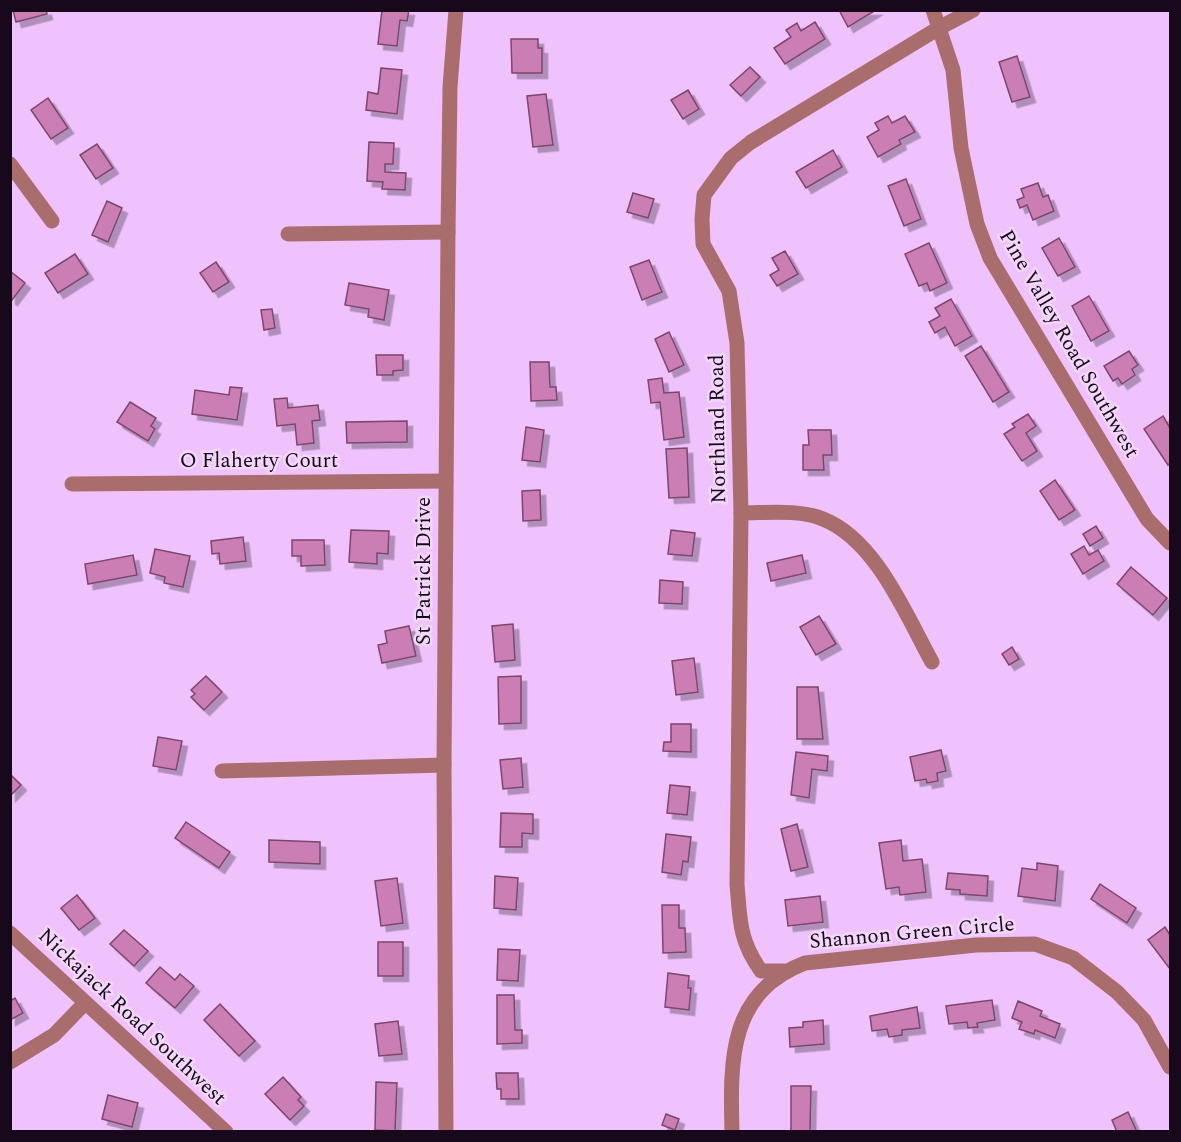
<svg xmlns="http://www.w3.org/2000/svg" width="1181" height="1142" viewBox="0 0 1181 1142" font-family="Spectral,serif">
<style>
.building{fill:#ca7eb3;stroke:#7d466d;stroke-width:1.5;filter:url(#shadow)}
.lines{fill:none;stroke-linecap:round;stroke-linejoin:round}
.minor{stroke:#aa6d6e;stroke-width:15}
.labels{text-anchor:middle;dominant-baseline:central;stroke-width:5;stroke-linejoin:round;paint-order:stroke}
.street-label{font-size:21px;fill:#18081c;stroke:#f3d7fb}
</style>
<defs>
<filter id="shadow"><feDropShadow dx="5.5" dy="5.5" stdDeviation="0" flood-color="#0004"/></filter>
</defs>
<rect width="100%" height="100%" fill="#f0c2fd"/>
<g class="building">
<polygon points="13,10 46,10 47,14 16,22"/>
<polygon points="382,10 409,10 407,21 400,20 397,46 378,44"/>
<polygon points="839,10 876,10 848,27"/>
<polygon points="815,22 825,39 785,64 774,48 791,37 786,30 797,23 801,31"/>
<polygon points="511,39 538,39 538,48 542,48 542,73 512,73"/>
<polygon points="1017,56 1030,97 1012,102 999,62"/>
<polygon points="750,67 760,77 741,96 730,85"/>
<polygon points="381,68 402,70 397,114 366,110 368,92 378,94"/>
<polygon points="688,90 699,109 683,119 671,100"/>
<polygon points="546,94 553,145 533,147 527,96"/>
<polygon points="48,98 68,128 51,139 31,110"/>
<polygon points="888,116 892,123 905,116 915,132 899,140 901,144 878,157 867,137 879,130 875,123"/>
<polygon points="369,142 394,143 393,164 385,164 385,172 406,173 405,190 382,189 383,182 367,181"/>
<polygon points="97,144 113,168 96,179 80,155"/>
<polygon points="833,150 842,167 806,188 796,172"/>
<polygon points="906,179 921,219 904,226 888,186"/>
<polygon points="1038,183 1043,197 1048,195 1054,211 1033,220 1027,205 1020,208 1017,200 1024,197 1021,189"/>
<polygon points="633,193 654,199 648,218 627,212"/>
<polygon points="107,201 122,208 108,242 92,235"/>
<polygon points="1059,238 1075,267 1058,276 1042,248"/>
<polygon points="929,243 947,283 930,291 927,283 919,286 905,254"/>
<polygon points="785,251 798,274 777,286 770,275 779,270 772,258"/>
<polygon points="75,254 88,274 58,293 45,273"/>
<polygon points="649,260 662,292 642,300 630,267"/>
<polygon points="216,262 229,282 213,292 200,273"/>
<polygon points="10,271 25,283 12,300 10,299"/>
<polygon points="349,283 389,290 384,320 368,317 369,309 345,305"/>
<polygon points="1089,296 1109,331 1091,341 1072,306"/>
<polygon points="951,299 972,336 955,346 945,327 935,333 929,322 940,316 935,308"/>
<polygon points="272,309 275,328 264,330 261,310"/>
<polygon points="669,332 684,365 669,372 655,339"/>
<polygon points="981,346 1009,392 993,402 965,356"/>
<polygon points="1129,351 1138,365 1132,369 1135,375 1122,384 1118,378 1113,381 1104,366"/>
<polygon points="376,355 403,355 403,370 393,371 393,375 377,375"/>
<polygon points="530,362 549,362 550,387 556,387 557,400 531,401"/>
<polygon points="662,378 664,393 679,392 684,437 664,440 660,402 651,403 648,380"/>
<polygon points="230,387 242,388 237,420 192,414 195,390 229,395"/>
<polygon points="287,398 288,408 318,405 320,420 312,421 314,443 297,445 295,424 277,426 274,399"/>
<polygon points="130,402 156,418 151,426 155,429 148,441 117,422"/>
<polygon points="1028,414 1036,426 1026,433 1037,451 1022,461 1004,434 1015,427 1012,424"/>
<polygon points="1163,416 1170,428 1170,463 1168,465 1144,429"/>
<polygon points="407,421 407,442 347,443 346,422"/>
<polygon points="526,427 544,430 540,462 522,460"/>
<polygon points="808,430 831,430 832,455 823,455 824,470 803,470 803,445 809,445"/>
<polygon points="687,448 689,497 669,498 666,449"/>
<polygon points="1055,480 1075,510 1059,520 1040,491"/>
<polygon points="540,490 541,520 523,521 522,491"/>
<polygon points="1096,526 1103,538 1090,546 1083,534"/>
<polygon points="351,530 389,531 388,554 377,553 377,564 349,562"/>
<polygon points="671,530 695,533 692,556 668,554"/>
<polygon points="243,537 246,561 220,564 219,553 212,554 211,541"/>
<polygon points="292,540 324,540 325,565 301,566 301,556 292,556"/>
<polygon points="1084,546 1089,555 1098,550 1104,561 1083,574 1071,554"/>
<polygon points="155,549 190,556 183,587 164,583 165,577 150,573"/>
<polygon points="133,555 137,575 88,584 85,564"/>
<polygon points="802,555 806,573 771,581 767,563"/>
<polygon points="1131,567 1167,598 1153,615 1117,584"/>
<polygon points="660,580 683,582 682,604 659,603"/>
<polygon points="819,616 836,644 816,655 800,627"/>
<polygon points="513,624 515,660 495,662 492,626"/>
<polygon points="409,626 416,656 382,663 378,645 387,643 385,631"/>
<polygon points="1012,647 1019,659 1009,665 1002,654"/>
<polygon points="694,658 698,692 676,695 672,661"/>
<polygon points="206,676 222,692 204,710 191,697 195,694 191,690"/>
<polygon points="521,676 521,723 499,724 498,677"/>
<polygon points="797,687 818,687 823,739 797,739"/>
<polygon points="671,724 691,724 691,752 663,751 664,742 671,742"/>
<polygon points="158,737 182,741 176,770 153,766"/>
<polygon points="941,750 946,771 937,773 938,781 927,783 926,779 915,781 910,757"/>
<polygon points="796,752 828,756 827,771 812,769 809,798 791,795"/>
<polygon points="521,758 523,787 503,789 500,760"/>
<polygon points="12,776 21,785 10,796 10,777"/>
<polygon points="670,785 690,787 687,815 667,813"/>
<polygon points="501,813 533,814 533,834 522,833 522,847 500,847"/>
<polygon points="186,822 230,852 219,868 175,838"/>
<polygon points="797,824 808,867 791,871 781,829"/>
<polygon points="666,834 691,837 688,862 683,861 681,875 662,872"/>
<polygon points="269,840 320,842 320,864 269,862"/>
<polygon points="901,840 903,861 922,859 926,892 900,895 899,887 886,889 879,843"/>
<polygon points="1037,863 1058,866 1055,901 1018,896 1022,868 1037,870"/>
<polygon points="948,873 988,876 987,896 960,894 960,890 946,889"/>
<polygon points="495,876 518,878 516,910 494,908"/>
<polygon points="397,878 403,923 381,926 375,881"/>
<polygon points="1100,884 1136,908 1127,923 1091,899"/>
<polygon points="77,895 95,918 79,930 61,908"/>
<polygon points="820,896 823,922 788,926 785,900"/>
<polygon points="662,905 679,905 679,928 685,928 686,952 663,953"/>
<polygon points="1165,927 1170,935 1170,969 1148,940"/>
<polygon points="124,930 148,951 134,966 110,944"/>
<rect x="378" y="942" width="25" height="34"/>
<polygon points="498,949 520,950 518,981 497,980"/>
<polygon points="160,967 175,980 180,974 194,986 175,1008 146,983"/>
<polygon points="668,973 689,976 688,988 691,988 689,1010 665,1007"/>
<polygon points="497,995 514,995 515,1030 522,1030 522,1043 497,1044"/>
<polygon points="15,998 23,1013 10,1020 10,1001"/>
<polygon points="992,1000 995,1020 977,1023 978,1027 968,1028 967,1022 949,1024 946,1006"/>
<polygon points="1018,1001 1042,1011 1040,1016 1060,1024 1055,1038 1035,1030 1034,1034 1019,1029 1022,1022 1012,1018"/>
<polygon points="220,1004 255,1041 239,1056 204,1020"/>
<polygon points="917,1007 920,1028 902,1030 902,1035 889,1037 887,1029 872,1031 870,1016"/>
<polygon points="823,1020 824,1044 790,1047 789,1028 803,1027 803,1022"/>
<polygon points="398,1021 402,1054 379,1056 375,1024"/>
<polygon points="496,1073 518,1073 519,1099 501,1099 501,1089 497,1089"/>
<polygon points="283,1077 301,1097 298,1100 304,1106 290,1120 265,1094"/>
<polygon points="376,1082 397,1083 395,1131 375,1130"/>
<polygon points="791,1086 811,1086 810,1132 791,1132"/>
<polygon points="108,1095 138,1103 132,1127 102,1119"/>
<polygon points="1128,1112 1137,1132 1117,1132 1112,1120"/>
<polygon points="666,1114 679,1119 675,1130 662,1125"/>
</g>
<g class="lines">
<g class="minor">
<polyline points="933,10 953,70 961,148 977,224 990,258 1147,519 1170,543"/>
<polyline points="10,164 52,221"/>
<polyline points="288,234 448,232"/>
<polyline points="72,484 446,481"/>
<path d="M741 513C767 513 799 509 823 519 876 540 906 615 932 662"/>
<polyline points="222,771 444,765"/>
<polyline points="10,933 226,1132"/>
<path d="M784 971H761C739 940 740 920 737 884L741 513 737 343 729 291 703 244 702 219 704 195 731 158 751 142 939 28 973 10"/>
<polyline points="10,1062 54,1035 85,1003"/>
<polyline points="446,1132 444,765 448,232 450,87 456,10"/>
<path d="M732 1132C730 1059 729 992 805 963L976 945 1035 944 1073 958 1117 992 1144 1020 1170 1067"/>
</g>
</g>
<g class="labels">
<g class="street-label">
<text transform="translate(1069 344) rotate(60)">Pine Valley Road Southwest</text>
<text transform="translate(718 429) rotate(-91)">Northland Road</text>
<text x="259" y="461">O Flaherty Court</text>
<text transform="translate(424 571) rotate(-90)">St Patrick Drive</text>
<text transform="translate(912 933) rotate(-5)">Shannon Green Circle</text>
<text transform="translate(132 1017) rotate(43)">Nickajack Road Southwest</text>
</g>
</g>
<rect width="1181" height="1142" fill="none" stroke="#18081c" stroke-width="24"/>
</svg>
